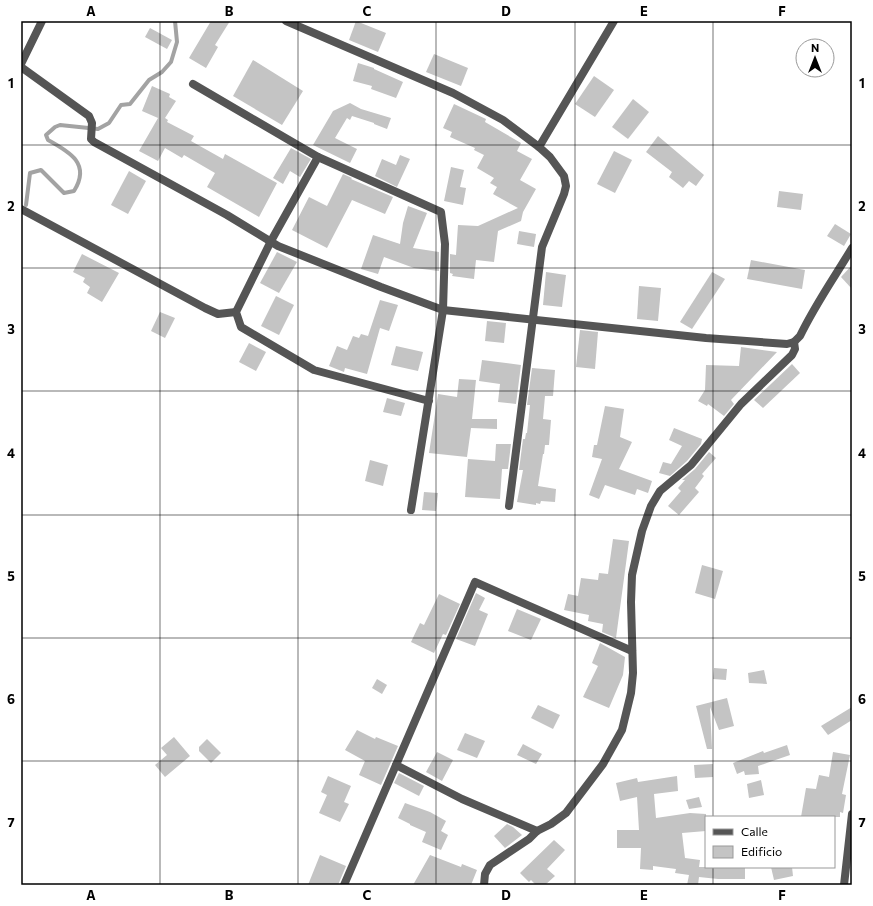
<svg xmlns="http://www.w3.org/2000/svg" width="873" height="906" viewBox="0 0 873 906" font-family="Commissioner,sans-serif">
<style>
.lines{fill:none;stroke-linecap:round;stroke-linejoin:round}
.stream{stroke:#a3a3a3;stroke-width:4}
.building{fill:#c4c4c4}
.minor{stroke:#555;stroke-width:8}
.grid{fill:none;stroke:#000;stroke-width:1;stroke-opacity:0.55}
.neatline{fill:none;stroke:#000;stroke-width:1.5}
.grid-label{font-size:13px;text-anchor:middle;font-weight:bold;fill:#000}
</style>
<rect width="100%" height="100%" fill="#fff"/>
<g class="lines">
<path class="stream" d="M26 205 30 173 41 170 64 193 74 191C91 164 70 152 48 140L46 135 55 127 60 125 98 129 109 123 121 105 130 104 149 80 162 72 171 62 177 42 175 21"/>
</g>
<g class="building">
<polygon points="211,21 230,21 215,45 218,47 206,68 189,58"/>
<polygon points="356,21 386,33 378,52 349,40"/>
<polygon points="150,28 172,40 167,49 145,37"/>
<polygon points="434,54 468,68 461,86 426,72"/>
<polygon points="253,60 303,91 282,125 233,96"/>
<polygon points="358,63 374,68 374,69 403,82 396,98 371,89 372,86 353,81"/>
<polygon points="594,76 614,90 595,117 575,104"/>
<polygon points="152,86 170,94 169,97 176,101 165,118 168,120 167,122 194,136 191,141 223,159 225,154 277,183 259,217 207,187 215,173 184,155 182,158 165,148 158,161 139,151 158,118 142,111"/>
<polygon points="633,99 649,112 628,139 612,127"/>
<polygon points="350,103 361,109 391,118 387,129 374,124 374,123 352,116 350,120 347,118 335,138 357,149 350,163 313,145 333,111"/>
<polygon points="454,104 486,119 485,122 521,143 517,151 532,159 520,180 536,189 523,212 521,221 498,231 494,262 476,260 474,279 452,276 453,274 450,273 450,254 456,255 458,225 478,226 518,208 493,194 497,187 490,183 494,178 477,168 484,155 474,150 475,148 450,137 452,132 443,128"/>
<polygon points="658,136 704,175 696,186 689,181 683,188 669,177 672,172 646,152"/>
<polygon points="291,148 311,159 300,177 290,171 283,184 273,178"/>
<polygon points="614,151 632,160 615,193 597,184"/>
<polygon points="400,155 410,159 397,187 375,176 382,159 396,165"/>
<polygon points="451,167 464,170 460,187 466,188 463,205 444,201"/>
<polygon points="129,171 146,181 128,214 111,205"/>
<polygon points="343,174 352,178 351,179 393,197 385,214 352,200 327,248 292,230 309,197 327,206"/>
<polygon points="779,191 803,194 801,210 777,207"/>
<polygon points="408,206 427,213 413,248 439,252 439,271 414,268 384,257 378,274 361,269 373,235 400,244 403,223"/>
<polygon points="835,224 851,234 844,246 827,236"/>
<polygon points="519,231 536,234 534,247 517,244"/>
<polygon points="277,252 297,262 279,293 260,283"/>
<polygon points="82,254 119,273 102,302 87,293 90,287 83,282 85,278 73,272"/>
<polygon points="751,260 805,270 802,289 747,279"/>
<polygon points="852,265 852,289 841,277"/>
<polygon points="546,272 566,275 562,307 543,305"/>
<polygon points="712,272 725,279 692,329 680,322"/>
<polygon points="639,286 661,288 658,321 637,319"/>
<polygon points="276,296 294,305 279,335 261,326"/>
<polygon points="380,300 398,305 389,331 380,328 367,374 345,368 344,372 329,366 337,346 347,350 353,336 359,338 361,334 368,336"/>
<polygon points="160,312 175,318 165,338 151,331"/>
<polygon points="487,321 506,323 504,343 485,341"/>
<polygon points="580,330 598,332 595,369 576,367"/>
<polygon points="249,343 266,352 256,371 239,362"/>
<polygon points="396,346 423,352 418,371 391,365"/>
<polygon points="741,347 777,352 731,400 734,404 724,416 708,404 707,406 698,401 705,390 706,365 739,366"/>
<polygon points="482,360 521,365 516,404 498,402 500,384 479,381"/>
<polygon points="792,364 800,373 763,408 754,400"/>
<polygon points="532,368 555,370 553,396 545,396 543,419 551,420 549,445 545,445 544,454 543,454 538,486 556,489 555,502 541,501 540,504 536,503 536,505 517,502 523,470 519,470 523,439 525,439 526,433 527,433 530,405 527,405"/>
<polygon points="459,379 476,380 472,419 497,419 497,429 471,428 467,457 429,453 438,394 457,397"/>
<polygon points="387,398 405,403 401,416 383,412"/>
<polygon points="605,406 624,409 620,437 632,442 619,469 652,481 648,493 637,489 635,495 605,485 599,499 589,495 602,459 592,457 594,445 597,445"/>
<polygon points="674,428 702,439 701,444 687,461 670,476 659,473 663,462 671,464 682,446 669,440"/>
<polygon points="496,444 511,444 508,469 502,469 500,499 465,497 468,459 495,461"/>
<polygon points="709,452 716,458 702,474 704,476 695,488 699,492 679,515 668,506 681,491 678,488 685,480 682,480 695,469"/>
<polygon points="370,460 388,465 383,486 365,481"/>
<polygon points="424,492 438,493 436,511 422,510"/>
<polygon points="613,539 629,541 616,638 602,632 603,624 588,621 589,615 564,610 568,594 578,596 581,578 598,580 599,573 608,574"/>
<polygon points="702,565 723,571 715,599 695,593"/>
<polygon points="476,593 485,598 479,610 488,614 475,646 456,639"/>
<polygon points="439,594 460,604 446,635 443,634 434,653 411,642 420,623 424,625"/>
<polygon points="517,609 541,619 531,640 508,631"/>
<polygon points="600,643 625,657 623,675 609,708 583,697 598,666 592,663"/>
<polygon points="714,668 727,669 726,680 713,679"/>
<polygon points="764,670 767,684 749,683 748,673"/>
<polygon points="377,679 387,685 382,694 372,688"/>
<polygon points="727,698 734,726 719,730 710,707 712,749 707,749 696,706"/>
<polygon points="538,705 560,715 553,729 531,718"/>
<polygon points="852,707 852,720 828,735 821,726"/>
<polygon points="357,730 375,739 376,737 398,746 381,785 359,775 365,761 345,750"/>
<polygon points="465,733 485,741 477,758 457,750"/>
<polygon points="174,737 190,756 165,777 155,765 167,755 161,748"/>
<polygon points="207,739 221,753 211,763 199,751 199,747"/>
<polygon points="523,744 542,754 536,764 517,755"/>
<polygon points="787,745 790,755 758,766 759,774 745,775 744,771 737,774 733,763 763,751 764,753"/>
<polygon points="437,752 453,760 442,781 426,772"/>
<polygon points="833,752 850,755 842,794 846,795 843,813 840,812 840,817 801,817 806,788 816,789 819,775 829,777"/>
<polygon points="713,764 713,777 695,778 694,765"/>
<polygon points="399,773 424,786 419,796 394,783"/>
<polygon points="328,776 351,786 344,802 349,804 340,822 319,813 327,795 321,792"/>
<polygon points="677,776 678,791 654,794 656,818 690,813 706,814 706,831 682,833 685,858 700,860 699,867 745,867 745,879 718,879 699,877 698,885 687,885 689,875 675,873 676,869 653,866 653,870 640,869 641,848 617,848 617,830 639,830 637,797 620,801 616,783 637,778 638,782"/>
<polygon points="761,780 764,795 749,798 747,784"/>
<polygon points="699,797 702,807 689,809 686,800"/>
<polygon points="405,803 430,812 446,821 441,831 448,835 441,850 422,842 426,832 410,825 410,824 398,818"/>
<polygon points="507,824 513,827 522,835 505,848 494,836"/>
<polygon points="554,840 565,850 547,869 555,876 545,885 536,885 531,880 529,882 520,873"/>
<polygon points="320,855 346,866 338,885 308,885"/>
<polygon points="430,855 461,867 462,864 477,870 471,885 413,885"/>
<polygon points="771,867 792,867 793,876 774,880"/>
</g>
<g class="lines">
<g class="minor">
<polyline points="286,21 453,93 503,120 539,147 550,157 564,176 566,186 564,194 542,247 509,506"/>
<polyline points="21,64 42,21"/>
<path d="M21 67 89 116 92 123 91 139 94 142 227 215 278 246 381 287 443 310 706 338 787 344 794 342 800 336C816 303 834 278 852 248"/>
<polyline points="193,84 318,157"/>
<polyline points="539,147 614,21"/>
<polyline points="21,209 205,308 218,314 236,312"/>
<polyline points="411,510 443,310 445,244 441,212 318,157 271,241 236,312 241,327 314,370 429,401"/>
<polyline points="396,765 475,582 632,651"/>
<polyline points="344,885 396,765 462,799 537,831"/>
<polyline points="484,885 485,874 490,865 529,839 537,831 551,824 566,813 603,764 622,730 631,693 633,673 631,602 632,575 642,531 651,506 660,491 691,465 741,404 792,355 795,349 794,342"/>
<polyline points="844,885 852,814"/>
</g>
</g>
<path class="grid" d="M160 21V885M298 21V885M436 21V885M575 21V885M713 21V817M21 145H852M21 268H852M21 391H852M21 515H852M21 638H852M21 761H852M713 867V885"/>
<rect width="873" height="906" fill="none" stroke="#ffffff" stroke-width="44"/>
<rect x="705" y="816" width="130" height="52" fill="#ffffff" stroke="#999999"/>
<rect x="713" y="829" width="20" height="6" fill="#555555" stroke="#999999"/>
<text x="741" y="836" font-size="12" fill="#000000">Calle</text>
<rect x="713" y="846" width="20" height="12" fill="#c4c4c4" stroke="#999999"/>
<text x="741" y="856" font-size="12" fill="#000000">Edificio</text>
<g transform="translate(815 58)"><circle r="19" fill="#ffffff" stroke="#999999"/>
<path d="M0-3L7 15L0 10L-7 15Z" fill="#000000"/>
<text y="-6" font-size="11" font-weight="bold" text-anchor="middle" fill="#000000">N</text>
</g>
<rect x="22" y="22" width="829" height="862" class="neatline"/>
<g class="grid-label">
<text x="91" y="16">A</text>
<text x="229" y="16">B</text>
<text x="367" y="16">C</text>
<text x="506" y="16">D</text>
<text x="644" y="16">E</text>
<text x="782" y="16">F</text>
<text x="11" y="88">1</text>
<text x="862" y="88">1</text>
<text x="11" y="211">2</text>
<text x="862" y="211">2</text>
<text x="11" y="334">3</text>
<text x="862" y="334">3</text>
<text x="11" y="458">4</text>
<text x="862" y="458">4</text>
<text x="11" y="581">5</text>
<text x="862" y="581">5</text>
<text x="11" y="704">6</text>
<text x="862" y="704">6</text>
<text x="11" y="827">7</text>
<text x="862" y="827">7</text>
<text x="91" y="900">A</text>
<text x="229" y="900">B</text>
<text x="367" y="900">C</text>
<text x="506" y="900">D</text>
<text x="644" y="900">E</text>
<text x="782" y="900">F</text>
</g>
</svg>
